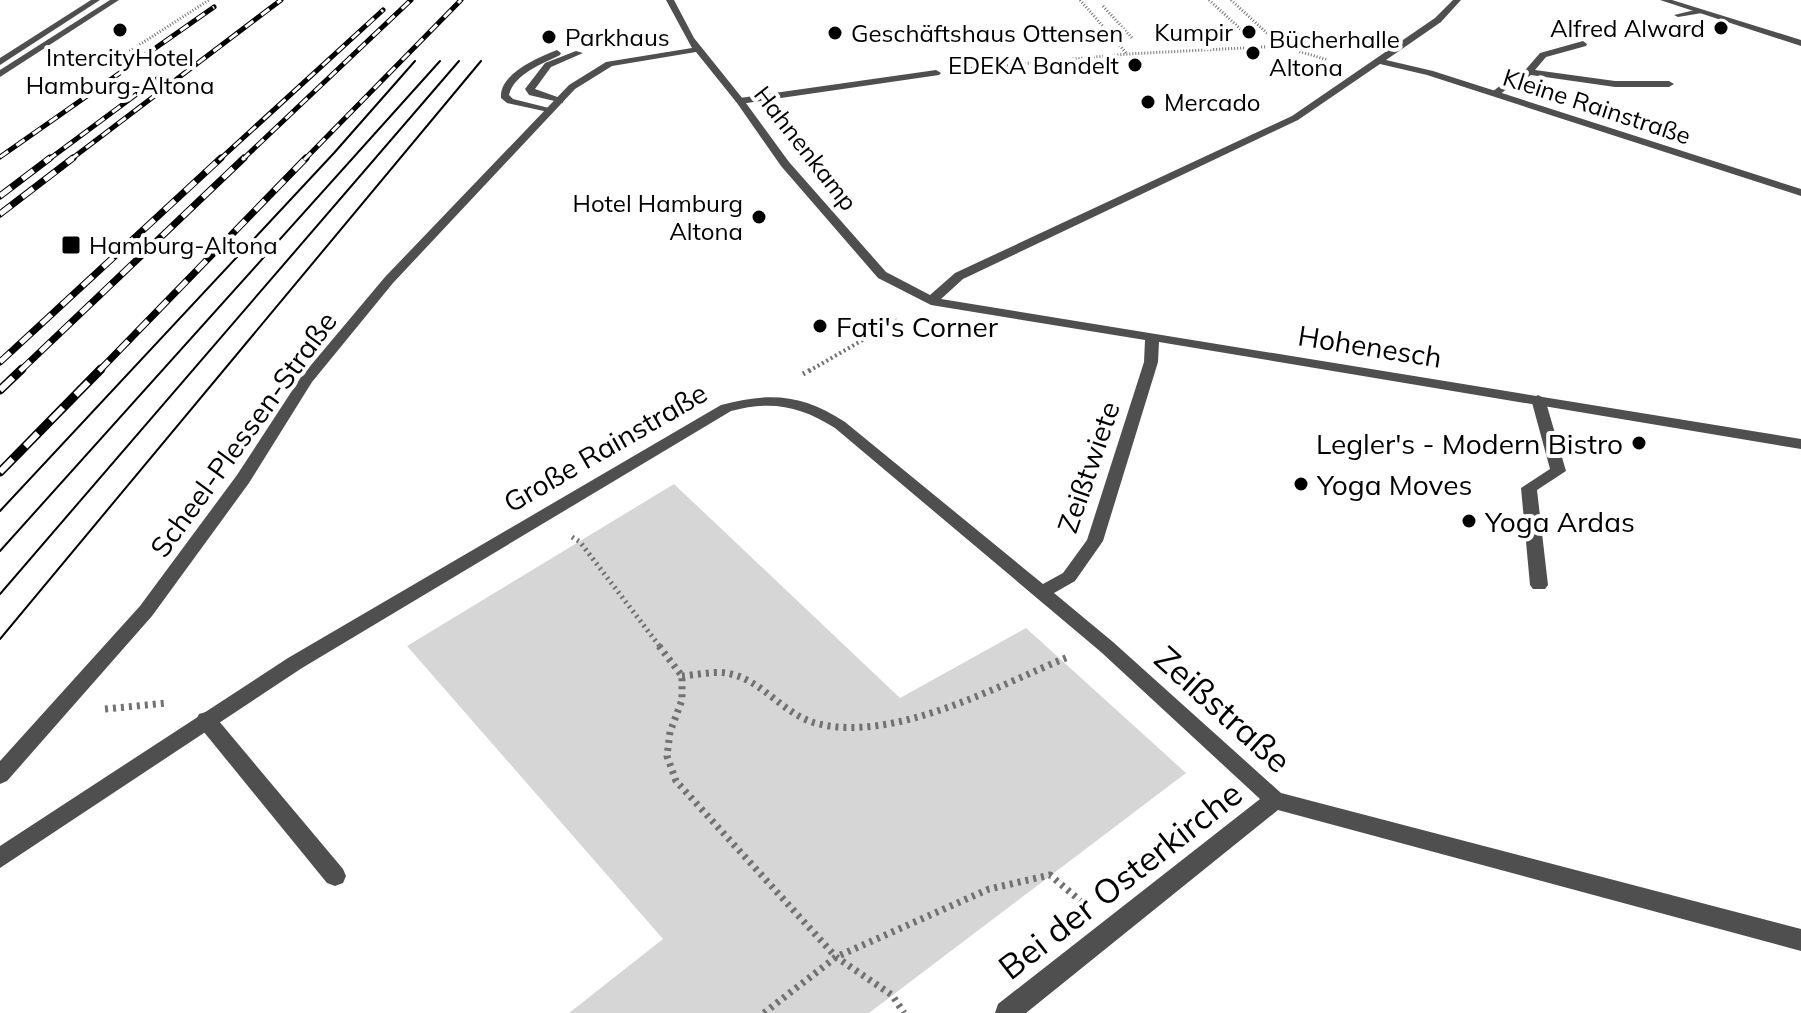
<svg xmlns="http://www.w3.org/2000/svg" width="1801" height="1013" viewBox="0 0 1801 1013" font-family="Mulish,sans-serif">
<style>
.green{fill:#d6d6d6}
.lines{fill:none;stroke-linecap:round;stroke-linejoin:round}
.path-far3{stroke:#717171;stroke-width:3;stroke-dasharray:1 2;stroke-linecap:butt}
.path-far2{stroke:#717171;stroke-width:4;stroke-dasharray:2 3;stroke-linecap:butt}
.path-far1{stroke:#717171;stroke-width:5;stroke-dasharray:2 4;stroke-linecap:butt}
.path{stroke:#717171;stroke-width:7;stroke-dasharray:3 5;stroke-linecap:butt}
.lane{fill:#4f4f4f;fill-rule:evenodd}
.street{fill:#4f4f4f;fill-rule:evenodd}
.tram{stroke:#000;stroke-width:2}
.rail-far2-casing{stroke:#000;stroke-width:5}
.rail-far1-casing{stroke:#000;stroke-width:7}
.rail-casing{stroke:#000;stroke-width:9}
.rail-far2{stroke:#fff;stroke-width:3;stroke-dasharray:10;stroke-linecap:butt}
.rail-far1{stroke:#fff;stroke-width:5;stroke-dasharray:14;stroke-linecap:butt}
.rail{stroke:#fff;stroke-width:6;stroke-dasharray:18;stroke-linecap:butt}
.poi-dot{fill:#000;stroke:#fff;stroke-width:3}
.labels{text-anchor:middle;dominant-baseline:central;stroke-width:8;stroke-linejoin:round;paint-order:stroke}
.far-poi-label{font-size:24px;fill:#000;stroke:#fff;text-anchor:start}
.far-street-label{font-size:24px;fill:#000;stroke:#fff}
.poi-label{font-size:28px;fill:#000;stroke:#fff;text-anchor:start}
.street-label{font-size:28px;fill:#000;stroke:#fff}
.near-street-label{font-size:34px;fill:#000;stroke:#fff}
</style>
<rect width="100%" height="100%" fill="#fff"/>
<polygon class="green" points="674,484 900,698 1026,628 1186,773 869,1013 569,1013 663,939 407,646"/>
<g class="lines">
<g class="path-far3">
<polyline points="1080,0 1127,54"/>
<polyline points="1209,0 1246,34"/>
<polyline points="1231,0 1280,45"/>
<polyline points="1103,6 1133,39"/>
<polyline points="83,58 122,56 209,0"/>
<polyline points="965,69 1128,54 1281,46 1328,60"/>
</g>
<polyline class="path-far2" points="809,371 899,319"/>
<g class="path-far1">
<polyline points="803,374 812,369"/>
<polyline points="572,537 580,542 661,648"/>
</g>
<g class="path">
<polyline points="659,646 682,676 682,700 670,732 667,756 676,781 836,957 892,995 904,1013"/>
<path d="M682 676C697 675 716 670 731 674 765 682 784 716 819 724 896 742 997 686 1068 657"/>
<polyline points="105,709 167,703"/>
<polyline points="764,1013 836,957 989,889 1050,875 1084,904"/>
</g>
<g class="lane">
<polygon points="110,0 119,0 0,77 0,70"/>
<polygon points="1699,9 1702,13 1678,17 1674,15"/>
<polygon points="1645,20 1649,22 1645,24 1646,30 1639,32 1637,23"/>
<polygon points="1583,41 1587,44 1586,46 1546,57 1535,70 1615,81 1669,81 1674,84 1669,87 1615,87 1531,75 1525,79 1520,76 1540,53"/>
<path d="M557 50 561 53 560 55C542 64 514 74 509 95L513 99 553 109V113L507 103 501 98C499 74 537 58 557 50Z"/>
<polygon points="576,51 583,53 551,67 535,89 563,99 563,103 529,95 525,89 545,63"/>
<polygon points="936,70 941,73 939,75 740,104 735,101 740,98"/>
<polygon points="1501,85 1509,87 1498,96 1492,96 1492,92"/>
<polygon points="1538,395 1545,399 1566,471 1537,490 1548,585 1545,589 1533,589 1530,585 1521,488 1550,469 1531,399"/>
<polygon points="206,712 213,714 343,869 346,876 343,883 335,886 327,883 199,726 196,720 199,714"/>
</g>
<g class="street">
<polygon points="91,0 100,0 0,65 0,58"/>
<path d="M666 0H674L694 38 743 99 789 162 886 272 930 295 955 273 1292 116 1435 18 1453 0H1461L1441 22 1386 60 1433 71 1801 189V196L1427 75 1380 64 1298 120 963 279 941 299 1801 439V449L1159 342 1158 362 1103 541 1075 581 1054 593 1113 642 1281 793 1801 929V951L1278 810 1026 1013H995L998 1004 1260 799 1101 652 835 428C801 406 771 400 731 411L302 668 0 868V846L288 658 721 405C770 392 802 394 845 422L1043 584 1063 573 1087 540 1144 362 1145 340 931 305 878 278 781 166 737 103 696 52 612 66 575 89 393 283 312 382 249 483 152 616 7 781 0 784V761L140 606 237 475 301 377 385 277 569 85 606 62 692 48Z"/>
<polygon points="1660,0 1672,0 1801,40 1801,46"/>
</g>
<g class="tram">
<polyline points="0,511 334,153 415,61"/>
<polyline points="0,551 440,61"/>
<polyline points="0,594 459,61"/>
<polyline points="0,639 481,61"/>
</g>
<defs>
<g id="rail-far2">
<polyline points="0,157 214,7"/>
<polyline points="48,160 157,79"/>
<polyline points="70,160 281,0"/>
<polyline points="219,160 383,10"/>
<polyline points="242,160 411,0"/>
<polyline points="304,160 461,0"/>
</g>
<g id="rail-far1">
<polyline points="0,196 50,158"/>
<polyline points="0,214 73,158"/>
<polyline points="0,362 221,158"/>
<polyline points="20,371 244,158"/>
<polyline points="99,371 306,158"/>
</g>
<g id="rail">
<polyline points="0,390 22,369"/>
<polyline points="0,472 101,369"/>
</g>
</defs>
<use href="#rail-far2" class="rail-far2-casing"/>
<use href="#rail-far1" class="rail-far1-casing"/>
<use href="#rail" class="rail-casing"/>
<use href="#rail-far2" class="rail-far2"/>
<use href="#rail-far1" class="rail-far1"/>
<use href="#rail" class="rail"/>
</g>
<g class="poi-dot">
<circle cx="1721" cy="28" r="8"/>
<circle cx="120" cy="30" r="8"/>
<circle cx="1249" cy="32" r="8"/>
<circle cx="835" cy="33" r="8"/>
<circle cx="549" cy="37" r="8"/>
<circle cx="1253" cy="53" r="8"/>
<circle cx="1135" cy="65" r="8"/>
<circle cx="1148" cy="102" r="8"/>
<circle cx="759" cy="217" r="8"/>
<rect x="61" y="235" width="20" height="20" rx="4"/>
<circle cx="820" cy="326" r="8"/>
<circle cx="1639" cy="443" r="8"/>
<circle cx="1301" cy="484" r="8"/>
<circle cx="1469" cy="521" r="8"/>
</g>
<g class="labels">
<g class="far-poi-label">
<text x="1705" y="28" text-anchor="end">Alfred Alward</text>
<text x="1233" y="32" text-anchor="end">Kumpir</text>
<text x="851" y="33">Geschäftshaus Ottensen</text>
<text x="565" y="37">Parkhaus</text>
<text x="1269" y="39">Bücherhalle<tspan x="1269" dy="28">Altona</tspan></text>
<text x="120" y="57" text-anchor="middle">IntercityHotel<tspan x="120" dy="28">Hamburg-Altona</tspan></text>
<text x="1119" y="65" text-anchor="end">EDEKA Bandelt</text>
<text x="1164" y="102">Mercado</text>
<text x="743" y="203" text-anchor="end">Hotel Hamburg<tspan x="743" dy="28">Altona</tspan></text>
<text x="89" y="245">Hamburg-Altona</text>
</g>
<g class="far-street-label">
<text transform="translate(1597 106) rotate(18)">Kleine Rainstraße</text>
<text transform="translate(806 148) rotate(52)">Hahnenkamp</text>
</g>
<g class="poi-label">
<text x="836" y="326">Fati's Corner</text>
<text x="1623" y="443" text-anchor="end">Legler's - Modern Bistro</text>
<text x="1317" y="484">Yoga Moves</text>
<text x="1485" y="521">Yoga Ardas</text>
</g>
<g class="street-label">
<text transform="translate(1370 346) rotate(9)">Hohenesch</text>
<text transform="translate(243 434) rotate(-54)">Scheel-Plessen-Straße</text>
<text transform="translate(605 447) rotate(-30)">Große Rainstraße</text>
<text transform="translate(1088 467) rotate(-71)">Zeißtwiete</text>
</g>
<g class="near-street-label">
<text transform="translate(1223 709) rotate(42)">Zeißstraße</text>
<text transform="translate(1120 880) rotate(-38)">Bei der Osterkirche</text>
</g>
</g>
</svg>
